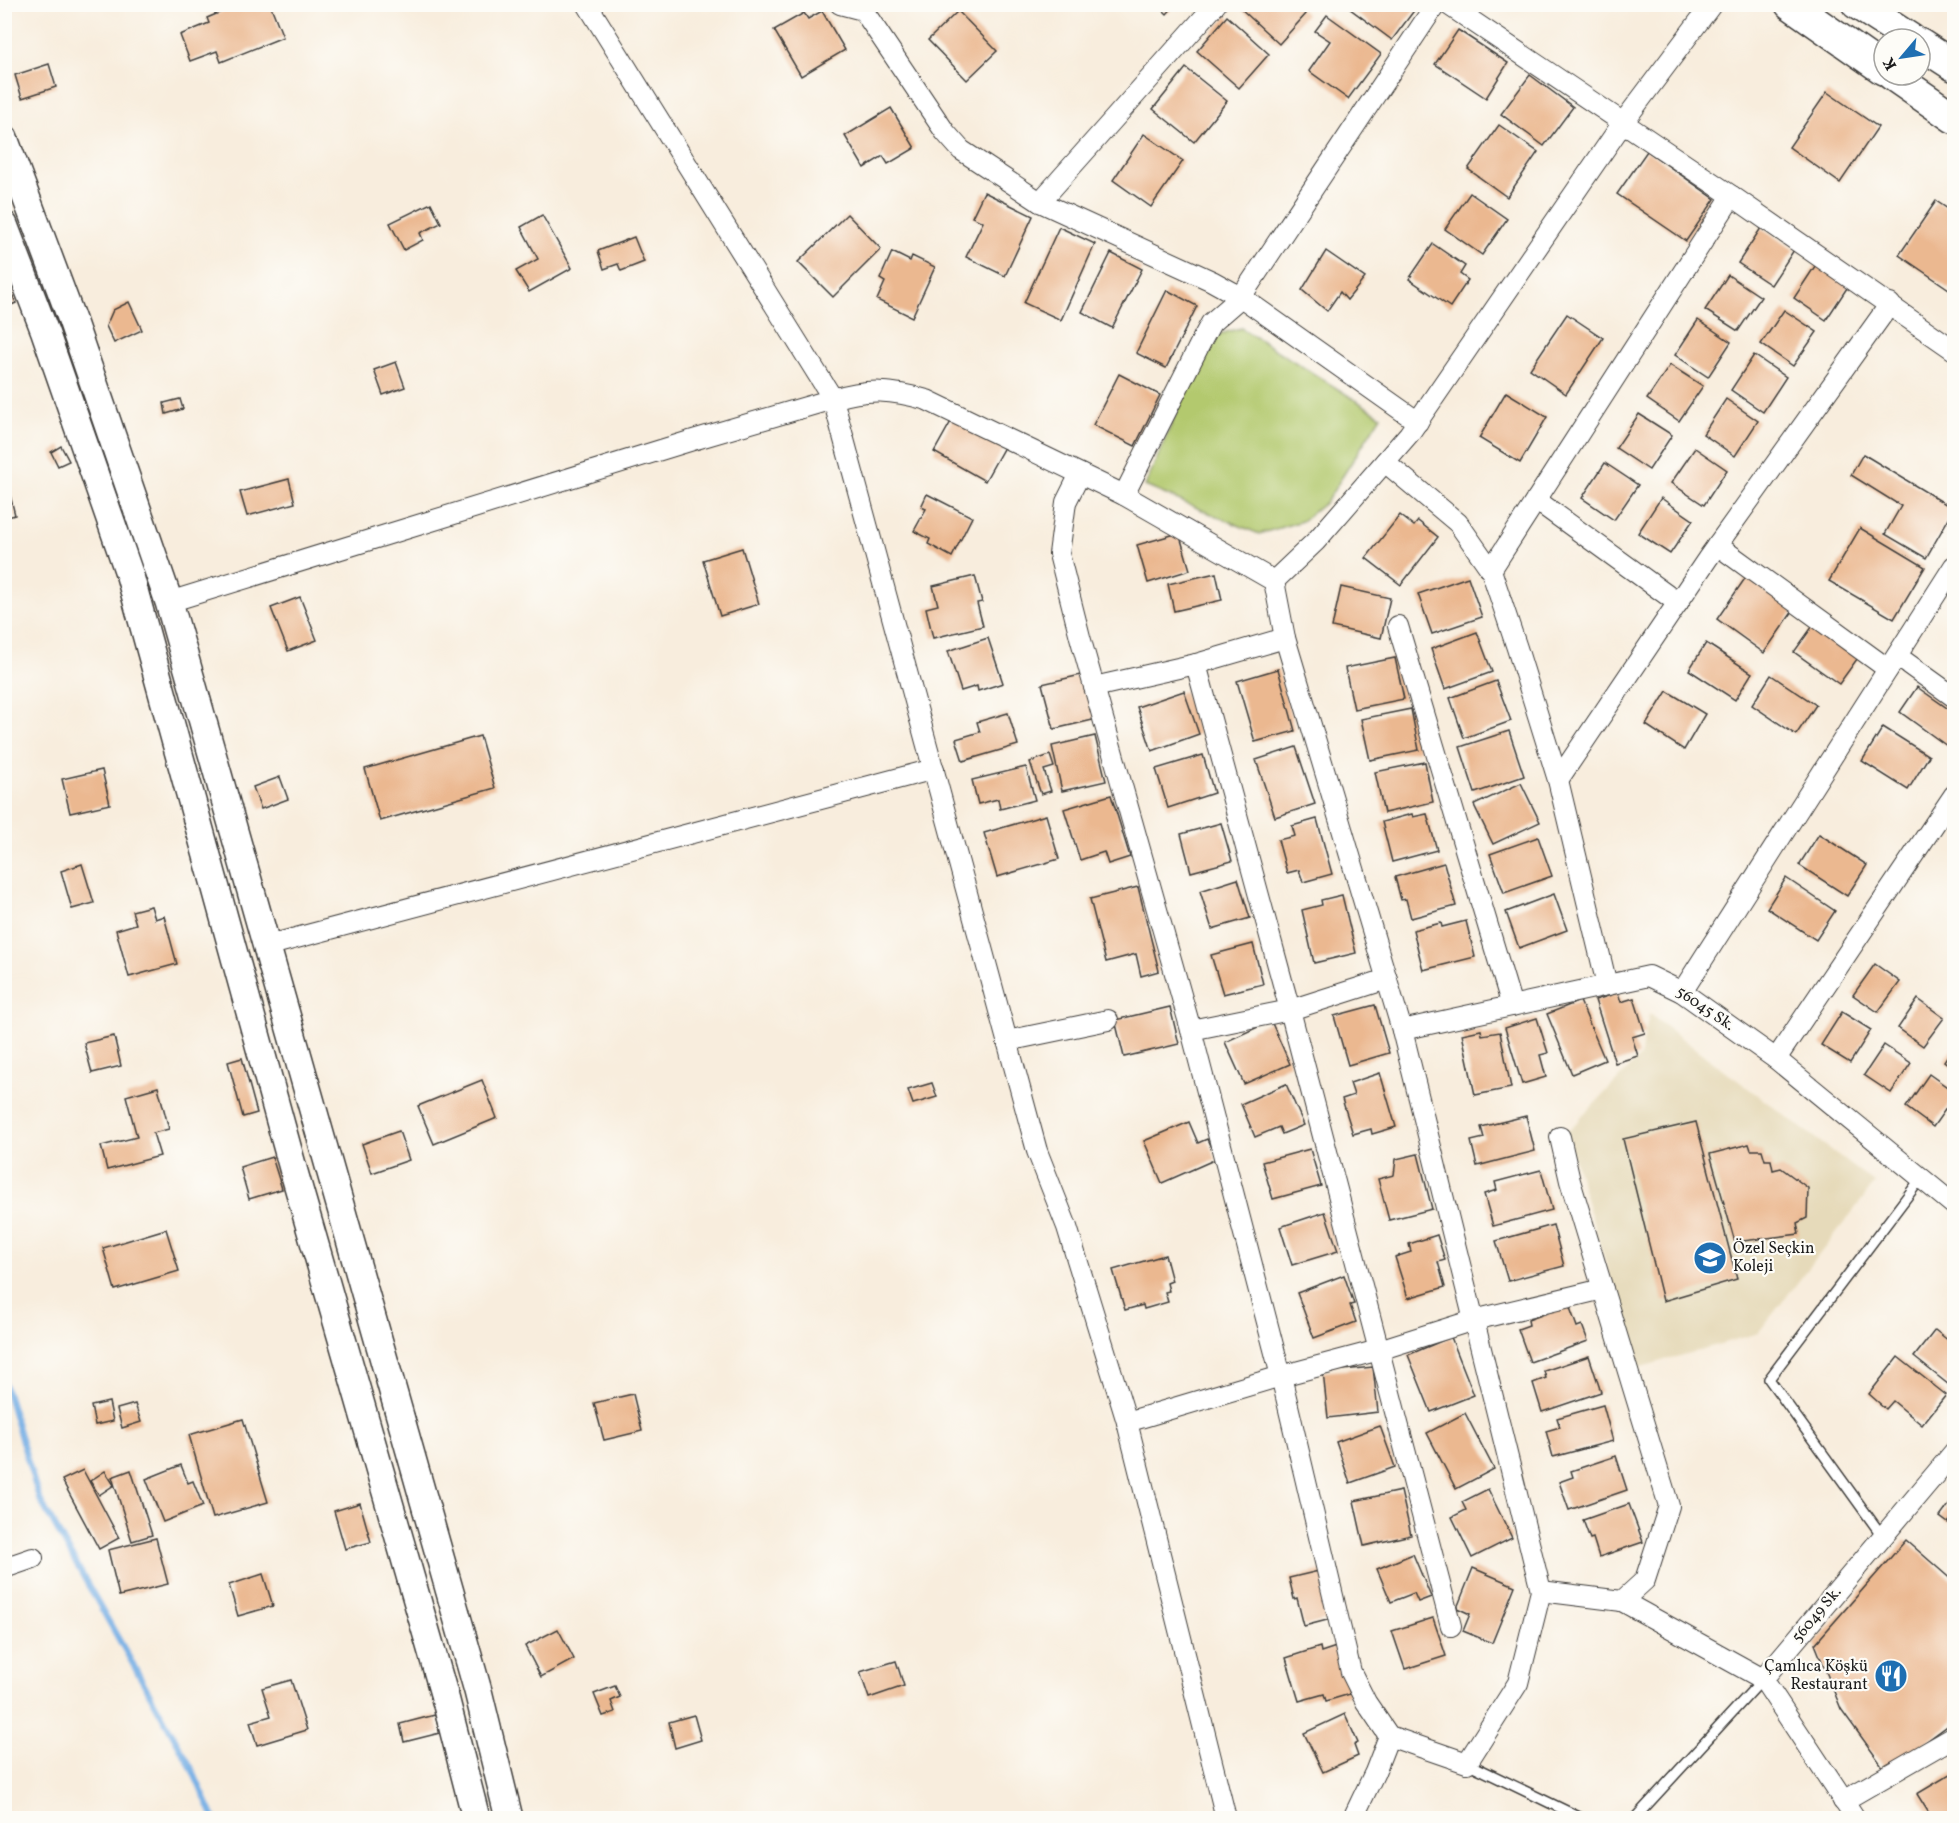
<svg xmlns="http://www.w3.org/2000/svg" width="1959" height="1823" viewBox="0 0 1959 1823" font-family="Vollkorn,serif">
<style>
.built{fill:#e6daba}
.green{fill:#b3c96e;stroke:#687245;stroke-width:1.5}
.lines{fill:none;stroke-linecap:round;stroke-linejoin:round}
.stream{stroke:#73ade4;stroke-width:6}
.building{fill:#ebb890}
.service-casing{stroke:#3d3b39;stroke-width:12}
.minor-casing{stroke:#3d3b39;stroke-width:22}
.secondary-casing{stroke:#3d3b39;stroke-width:30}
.primary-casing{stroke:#3d3b39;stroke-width:33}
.service{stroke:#fff;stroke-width:9}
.minor{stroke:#fff;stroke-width:20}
.secondary{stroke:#fff;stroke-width:27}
.primary{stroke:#fff;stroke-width:30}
.labels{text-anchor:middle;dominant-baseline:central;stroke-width:4.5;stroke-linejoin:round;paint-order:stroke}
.street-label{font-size:16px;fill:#1c1c1c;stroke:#fdfcf7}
.poi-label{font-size:16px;fill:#1c1c1c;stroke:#fdfcf7;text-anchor:start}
</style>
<rect width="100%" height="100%" fill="#fdfcf7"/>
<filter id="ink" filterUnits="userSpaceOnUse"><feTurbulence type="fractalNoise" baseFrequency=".0167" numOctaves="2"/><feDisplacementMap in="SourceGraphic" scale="12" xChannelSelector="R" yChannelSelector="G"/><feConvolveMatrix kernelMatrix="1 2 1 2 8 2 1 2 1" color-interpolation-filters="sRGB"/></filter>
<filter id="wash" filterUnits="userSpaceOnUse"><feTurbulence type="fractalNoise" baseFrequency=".008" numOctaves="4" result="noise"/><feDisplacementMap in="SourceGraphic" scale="24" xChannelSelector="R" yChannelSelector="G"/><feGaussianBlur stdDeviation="1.35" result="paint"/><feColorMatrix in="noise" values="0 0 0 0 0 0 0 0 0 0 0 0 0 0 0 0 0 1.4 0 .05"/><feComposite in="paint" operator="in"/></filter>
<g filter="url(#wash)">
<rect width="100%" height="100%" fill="#f8eddd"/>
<polygon class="built" points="1649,1014 1875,1183 1758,1333 1638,1368 1566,1133 1640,1057"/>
<polygon class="green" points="1241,328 1381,416 1327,501 1302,521 1259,534 1145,486 1209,337"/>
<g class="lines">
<polyline class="stream" points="4,1382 39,1498 191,1767 214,1818"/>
</g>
<g id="blocks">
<g class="building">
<polygon points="240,4 270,4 283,37 221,62 217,51 190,61 180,35 209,23 207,18"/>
<polygon points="1157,4 1176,4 1167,14"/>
<polygon points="1241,4 1295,4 1306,14 1279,44 1239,7"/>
<polygon points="1352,4 1419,4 1392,40 1349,8"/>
<polygon points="822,11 845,50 801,76 774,30 804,13 808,19"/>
<polygon points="958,11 997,51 967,80 928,40"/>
<polygon points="1327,15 1381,54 1348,99 1309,71 1330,41 1315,31"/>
<polygon points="1227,16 1269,54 1239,88 1197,51"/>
<polygon points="1458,30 1508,63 1486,98 1435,64"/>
<polygon points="49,64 56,87 22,98 15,75"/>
<polygon points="1186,68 1227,101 1194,142 1153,109"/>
<polygon points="1530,75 1573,107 1544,146 1501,114"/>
<polygon points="1827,92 1878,127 1840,183 1789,147"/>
<polygon points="891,108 915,148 888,164 883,156 864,168 845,136"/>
<polygon points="1499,125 1538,152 1507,197 1468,169"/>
<polygon points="1144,134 1183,161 1151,207 1113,180"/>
<polygon points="1647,151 1715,199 1686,241 1617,194"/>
<polygon points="984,192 1033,216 1005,276 966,257 983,222 972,217"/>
<polygon points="1470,193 1507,219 1482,255 1445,229"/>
<polygon points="1936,201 1954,213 1954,281 1949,289 1899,255"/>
<polygon points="431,203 441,223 420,233 423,240 404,250 390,223"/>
<polygon points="847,214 881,249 833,297 798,262"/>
<polygon points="542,215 572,268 529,292 516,271 538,259 521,227"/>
<polygon points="1059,227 1095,244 1061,320 1024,303"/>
<polygon points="1761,228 1794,250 1771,285 1738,263"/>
<polygon points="634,237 644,262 621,271 618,264 604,269 598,251"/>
<polygon points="1433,244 1465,266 1460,274 1468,280 1450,307 1409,279"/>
<polygon points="1326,251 1365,278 1347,300 1340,292 1327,311 1302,290"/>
<polygon points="892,252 910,261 912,256 935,267 912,317 877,300 885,282 880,279"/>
<polygon points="1111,253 1142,269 1112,328 1082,312"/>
<polygon points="1817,263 1849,285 1826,320 1794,298"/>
<polygon points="1728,275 1761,297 1738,331 1705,310"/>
<polygon points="4,277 16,303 4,308"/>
<polygon points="1167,290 1197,306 1166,368 1136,353"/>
<polygon points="129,302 142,330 114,343 106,326 113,310"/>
<polygon points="1784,310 1817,332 1793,366 1761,344"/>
<polygon points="1567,314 1603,338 1566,394 1530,369"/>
<polygon points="1698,320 1731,342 1708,377 1675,355"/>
<polygon points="1754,355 1786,377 1763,412 1731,390"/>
<polygon points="396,362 405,387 383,395 374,370"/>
<polygon points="1670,365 1703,386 1679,421 1647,399"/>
<polygon points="1119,374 1160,395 1135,446 1093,425"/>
<polygon points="1506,392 1547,417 1520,463 1479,438"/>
<polygon points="180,399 183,409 166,414 164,403"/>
<polygon points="1726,399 1758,421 1735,456 1703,434"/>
<polygon points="1639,414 1672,435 1649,470 1616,448"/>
<polygon points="953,418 1004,447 985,481 934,452"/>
<polygon points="61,446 69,461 58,466 51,452"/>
<polygon points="1695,448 1727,470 1704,505 1671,483"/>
<polygon points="1863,454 1954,509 1926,558 1885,534 1901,506 1851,475"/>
<polygon points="1605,463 1638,485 1614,520 1582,498"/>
<polygon points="5,475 15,515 4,518 4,476"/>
<polygon points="289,479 295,503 247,516 240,492"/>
<polygon points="927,494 972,517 952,557 928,544 930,539 914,531 926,509 921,507"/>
<polygon points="1661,498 1693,520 1670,554 1638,533"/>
<polygon points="1400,515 1414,526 1418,521 1438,537 1401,585 1366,558"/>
<polygon points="1860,528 1925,567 1894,619 1829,581"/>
<polygon points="1179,533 1190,570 1148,583 1137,545"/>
<polygon points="742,548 759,604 720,616 703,560"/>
<polygon points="1216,573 1222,600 1174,611 1168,584"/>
<polygon points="975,576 982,602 977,603 983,626 933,638 926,608 938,605 933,586"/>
<polygon points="1468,577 1482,617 1432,634 1418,594"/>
<polygon points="1746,577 1793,611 1764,653 1717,619"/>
<polygon points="1341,587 1390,598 1381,638 1332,627"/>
<polygon points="300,597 317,640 288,651 271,608"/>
<polygon points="1815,623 1860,655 1839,684 1794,652"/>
<polygon points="1477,632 1492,672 1445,689 1431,649"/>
<polygon points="988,638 1003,683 978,691 977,686 961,691 948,651"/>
<polygon points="1706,643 1752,673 1735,700 1689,670"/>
<polygon points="1395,658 1404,699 1354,709 1345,668"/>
<polygon points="1278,669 1295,731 1255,742 1237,681"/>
<polygon points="1085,674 1097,719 1054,729 1042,684"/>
<polygon points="1771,675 1816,705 1796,735 1752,705"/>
<polygon points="1496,681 1511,721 1464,738 1450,698"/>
<polygon points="1917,687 1954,713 1954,734 1947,746 1900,712"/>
<polygon points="1184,691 1199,734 1152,751 1137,707"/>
<polygon points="1667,691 1705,714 1684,750 1646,725"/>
<polygon points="1411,709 1419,750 1370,760 1361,719"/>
<polygon points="1008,713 1018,745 963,761 956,739 980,732 977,722"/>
<polygon points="1883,727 1929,756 1908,790 1862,761"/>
<polygon points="1509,731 1524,776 1475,793 1460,747"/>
<polygon points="480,736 495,788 380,821 365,769"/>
<polygon points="1095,736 1106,781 1062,791 1052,746"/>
<polygon points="1296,747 1315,804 1275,817 1256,760"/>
<polygon points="1050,755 1054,767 1044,770 1051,791 1041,794 1030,762"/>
<polygon points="1203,755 1214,793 1168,808 1156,769"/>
<polygon points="1425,762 1433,802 1384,813 1375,772"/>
<polygon points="1026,767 1035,800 1000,809 998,799 978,804 972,780"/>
<polygon points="102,770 110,804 70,813 62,779"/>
<polygon points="280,777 288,799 261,809 253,787"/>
<polygon points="1521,783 1540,822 1493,844 1474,805"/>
<polygon points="1111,795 1130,857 1108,864 1104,852 1080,860 1064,809"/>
<polygon points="1412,814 1413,817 1427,814 1437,850 1392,862 1382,822"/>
<polygon points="1046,815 1059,859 997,877 984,833"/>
<polygon points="1317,819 1332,874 1303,882 1299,870 1287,873 1278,840 1295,836 1292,826"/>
<polygon points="1221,823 1232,861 1191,872 1181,834"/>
<polygon points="1819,834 1867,865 1847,896 1799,865"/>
<polygon points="1538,837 1552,876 1504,893 1490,854"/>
<polygon points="1444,863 1456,906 1411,918 1406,899 1401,900 1395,877"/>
<polygon points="82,864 94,903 72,909 61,871"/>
<polygon points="1786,878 1835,911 1816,940 1767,908"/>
<polygon points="1238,879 1250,918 1212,929 1200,891"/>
<polygon points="1138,887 1159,971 1141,976 1136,954 1106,962 1090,899"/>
<polygon points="1554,894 1567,930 1519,948 1506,912"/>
<polygon points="1342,895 1356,953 1314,963 1302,910 1322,905 1321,900"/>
<polygon points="151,906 155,919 164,916 177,964 129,977 116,930 136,924 132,911"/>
<polygon points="1466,921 1475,957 1423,970 1413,930 1441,923 1442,927"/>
<polygon points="1253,944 1263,984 1223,994 1211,955"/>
<polygon points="1875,964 1900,982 1878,1012 1853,995"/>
<polygon points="1618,993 1621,1002 1634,998 1645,1033 1632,1037 1638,1056 1615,1063 1595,1000"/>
<polygon points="1918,999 1944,1018 1923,1046 1898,1028"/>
<polygon points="1580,1001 1605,1060 1572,1074 1547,1014"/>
<polygon points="1375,1005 1389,1053 1348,1065 1334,1016"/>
<polygon points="1170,1007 1179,1044 1124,1057 1115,1020"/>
<polygon points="1842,1012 1871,1030 1850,1063 1821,1045"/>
<polygon points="1537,1018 1548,1053 1540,1055 1546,1077 1522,1084 1505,1028"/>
<polygon points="1271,1021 1290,1064 1244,1084 1225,1042"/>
<polygon points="1481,1030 1482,1035 1500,1032 1511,1088 1475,1095 1462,1034"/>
<polygon points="114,1036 121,1066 92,1073 84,1043"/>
<polygon points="1884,1045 1911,1063 1891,1093 1864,1075"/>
<polygon points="1954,1046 1954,1069 1944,1061"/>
<polygon points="242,1058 257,1113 243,1117 228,1062"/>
<polygon points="1380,1073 1396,1127 1372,1134 1371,1129 1353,1134 1342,1099 1354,1095 1350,1083"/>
<polygon points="1929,1074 1954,1092 1954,1097 1933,1127 1906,1107"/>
<polygon points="482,1080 497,1118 434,1144 418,1106"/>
<polygon points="932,1083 937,1097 913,1104 908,1090"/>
<polygon points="1286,1084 1304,1125 1282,1134 1279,1127 1255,1137 1241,1104"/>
<polygon points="158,1087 169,1129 153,1133 160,1156 107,1170 101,1146 137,1137 126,1096"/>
<polygon points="1526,1116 1535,1151 1477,1166 1471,1141 1484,1138 1481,1127"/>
<polygon points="1189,1122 1198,1143 1207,1139 1216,1159 1162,1183 1144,1141"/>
<polygon points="1696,1122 1737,1279 1663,1301 1623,1139"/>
<polygon points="399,1131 409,1160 372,1173 362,1144"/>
<polygon points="1749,1144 1751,1150 1762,1150 1765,1160 1771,1160 1773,1170 1781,1168 1808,1188 1807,1218 1797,1223 1799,1234 1735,1242 1710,1154"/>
<polygon points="1310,1149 1321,1186 1273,1199 1262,1162"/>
<polygon points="1418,1154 1432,1209 1389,1220 1378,1179 1394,1175 1396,1159"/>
<polygon points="272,1157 282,1189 249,1199 240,1167"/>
<polygon points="1541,1170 1552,1210 1493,1226 1484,1194 1497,1190 1495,1182"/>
<polygon points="1325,1212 1338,1251 1292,1265 1280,1227"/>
<polygon points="1553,1225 1564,1266 1508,1281 1496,1241"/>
<polygon points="166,1229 179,1271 115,1290 103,1248"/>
<polygon points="1437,1235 1445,1260 1438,1262 1445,1287 1408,1298 1395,1257 1411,1252 1409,1244"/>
<polygon points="1165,1255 1172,1281 1167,1283 1169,1291 1165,1292 1168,1302 1144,1309 1143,1305 1125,1310 1113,1270"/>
<polygon points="1344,1275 1354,1304 1350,1305 1356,1322 1314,1338 1297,1293"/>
<polygon points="1569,1305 1577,1327 1582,1325 1588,1341 1530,1362 1518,1329 1529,1325 1528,1320"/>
<polygon points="1935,1330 1954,1345 1954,1389 1914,1357"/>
<polygon points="1451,1337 1474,1395 1431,1412 1408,1355"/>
<polygon points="1589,1356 1601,1392 1542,1412 1533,1383 1546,1378 1544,1371"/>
<polygon points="1898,1357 1946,1395 1922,1425 1893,1401 1886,1409 1869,1394"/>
<polygon points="1373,1367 1378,1412 1328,1418 1323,1372"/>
<polygon points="633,1394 642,1431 604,1440 594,1403"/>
<polygon points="109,1402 113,1421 95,1425 91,1406"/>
<polygon points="135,1404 141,1422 122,1428 117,1409"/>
<polygon points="1603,1405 1613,1441 1553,1457 1546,1431 1560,1427 1557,1418"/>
<polygon points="1465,1413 1494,1469 1456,1489 1427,1433"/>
<polygon points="243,1419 268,1502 213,1518 189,1435"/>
<polygon points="1380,1426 1395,1467 1350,1483 1336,1442"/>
<polygon points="1616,1456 1627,1490 1569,1510 1559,1482 1573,1477 1571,1471"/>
<polygon points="181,1465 188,1483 193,1481 203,1506 163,1522 146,1479"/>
<polygon points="83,1470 119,1538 99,1549 62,1480"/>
<polygon points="131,1470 152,1535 132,1541 112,1477"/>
<polygon points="105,1471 114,1485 99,1495 90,1481"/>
<polygon points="1488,1489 1512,1538 1472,1558 1452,1517 1466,1510 1462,1502"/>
<polygon points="1401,1491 1411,1535 1364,1546 1354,1501"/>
<polygon points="1954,1498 1954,1518 1953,1517 1948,1523 1940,1517"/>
<polygon points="360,1503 371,1542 345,1549 334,1511"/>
<polygon points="1629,1504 1643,1542 1599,1557 1593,1538 1590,1539 1583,1520"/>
<polygon points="156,1538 168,1584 119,1596 108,1550"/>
<polygon points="1906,1540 1954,1582 1954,1721 1886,1771 1841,1709 1815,1644"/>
<polygon points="1413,1554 1431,1597 1418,1602 1414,1593 1391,1602 1377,1569"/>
<polygon points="1473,1568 1515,1586 1492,1643 1463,1631 1470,1614 1457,1608"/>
<polygon points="1323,1570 1335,1618 1304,1626 1297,1598 1294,1599 1289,1578"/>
<polygon points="263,1574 273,1606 238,1616 229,1585"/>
<polygon points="1433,1618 1446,1656 1405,1669 1392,1631"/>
<polygon points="558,1629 574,1659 541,1677 525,1646"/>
<polygon points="1320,1647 1321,1652 1336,1647 1350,1694 1326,1701 1324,1694 1299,1701 1286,1658"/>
<polygon points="896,1661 904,1686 869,1698 860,1672"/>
<polygon points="291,1680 307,1730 257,1745 250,1722 271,1716 262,1688"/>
<polygon points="615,1686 620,1697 611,1701 615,1712 603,1716 594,1694"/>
<polygon points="1345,1714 1358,1743 1354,1745 1358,1756 1323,1772 1304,1733"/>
<polygon points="435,1715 440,1733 404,1742 400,1724"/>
<polygon points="694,1715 701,1740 675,1748 669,1722"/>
<polygon points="1954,1772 1954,1818 1932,1818 1917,1794"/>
</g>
</g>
</g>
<g filter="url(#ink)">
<use href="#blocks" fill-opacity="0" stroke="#3d3b39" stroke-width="1.5"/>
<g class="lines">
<defs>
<g id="service">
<polyline points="1883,1537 1769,1379 1922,1177"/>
<polyline points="1467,1763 1581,1818"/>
<polyline points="1635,1818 1763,1679"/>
</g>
<g id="minor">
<path d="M587 4 833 399C868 388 892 390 927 400L1124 495 1274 581 1316 541 1409 434 1622 124 1712 4"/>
<polyline points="840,4 863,10 945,132 961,150 1040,202 1212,281 1241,297 1436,4"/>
<polyline points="1447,4 1732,196 1954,350"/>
<polyline points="1040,202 1216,4"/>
<polyline points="1385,462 1458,523 1491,570 1517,648 1558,780 1607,985"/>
<polyline points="1080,474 1066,502 1059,554 1080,637 1191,1030 1281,1376 1351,1672 1366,1702 1389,1736 1467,1763 1518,1683 1541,1591 1402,1030 1285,638 1274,581"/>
<polyline points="1124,495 1203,338 1211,323 1241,297 1418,422"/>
<polyline points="1536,500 1678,603"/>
<polyline points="1717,545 1888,669"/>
<polyline points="1491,570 1732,196"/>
<polyline points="169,602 693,440 833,399 1037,1151 1067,1227 1127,1422 1226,1818"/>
<polyline points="1398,626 1512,1006"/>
<polyline points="1897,656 1954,697"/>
<polyline points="1196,664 1290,1010 1451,1626"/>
<polyline points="1094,687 1196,664 1285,638"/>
<polyline points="1558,780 1708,558 1890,304"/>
<polyline points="266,946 934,769"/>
<polyline points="1682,992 1954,566"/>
<polyline points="1191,1030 1290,1010 1387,979"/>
<polyline points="1402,1030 1649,976 1682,992 1776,1059 1954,1205"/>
<polyline points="1007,1041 1108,1020"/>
<polyline points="1776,1059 1954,795"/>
<polyline points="1127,1422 1281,1376 1379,1350 1474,1320 1603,1289"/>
<polyline points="4,1568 33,1558"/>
<polyline points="1541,1591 1622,1601 1645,1580 1669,1506 1570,1181 1560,1137"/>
<polyline points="1622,1601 1763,1679"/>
<polyline points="1843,1801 1954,1737"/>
<polyline points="1353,1818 1375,1772 1389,1736"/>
<polyline points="1855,1818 1763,1679 1954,1452"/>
</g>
<g id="secondary">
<polyline points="4,138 72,320 169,602 478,1691 509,1818"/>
<polyline points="4,225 45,332 130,576 294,1172 446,1701 476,1818"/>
</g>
<g id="primary">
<polyline points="1790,4 1884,70"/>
<polyline points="1857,4 1911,39"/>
<polyline points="1920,44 1954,66"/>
<polyline points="1892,75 1954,118"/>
</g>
</defs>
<use href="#service" class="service-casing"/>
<use href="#minor" class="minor-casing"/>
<use href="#secondary" class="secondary-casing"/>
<use href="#primary" class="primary-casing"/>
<use href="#service" class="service"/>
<use href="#minor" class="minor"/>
<use href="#secondary" class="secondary"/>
<use href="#primary" class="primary"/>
</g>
</g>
<defs>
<symbol id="school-disc" viewBox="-11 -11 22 22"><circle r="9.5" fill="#1f6fb2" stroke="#fdfcf7"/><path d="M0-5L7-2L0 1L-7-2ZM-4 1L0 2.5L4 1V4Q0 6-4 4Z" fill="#fff"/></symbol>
<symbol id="restaurant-disc" viewBox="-11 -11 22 22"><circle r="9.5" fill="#1f6fb2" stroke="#fdfcf7"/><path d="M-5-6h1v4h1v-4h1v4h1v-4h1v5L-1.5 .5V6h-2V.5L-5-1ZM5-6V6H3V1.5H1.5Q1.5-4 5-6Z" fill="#fff"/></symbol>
</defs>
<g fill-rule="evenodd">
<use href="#school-disc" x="1691" y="1239" width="38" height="38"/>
<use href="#restaurant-disc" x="1872" y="1657" width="38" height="38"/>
</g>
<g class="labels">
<g class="street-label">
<text transform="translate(1705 1009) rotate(34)">56045 Sk.</text>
<text transform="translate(1817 1615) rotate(-50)">56049 Sk.</text>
</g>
<g class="poi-label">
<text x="1733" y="1249">Özel Seçkin<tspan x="1733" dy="18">Koleji</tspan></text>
<text x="1868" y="1667" text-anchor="end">Çamlıca Köşkü<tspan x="1868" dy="18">Restaurant</tspan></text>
</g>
</g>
<rect width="1959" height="1823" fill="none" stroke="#fdfcf7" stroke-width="24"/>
<g transform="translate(1902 57) rotate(241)"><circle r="28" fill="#fdfcf7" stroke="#a3a29f" stroke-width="1.5"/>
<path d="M0-4.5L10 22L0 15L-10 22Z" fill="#1f6fb2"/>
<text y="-9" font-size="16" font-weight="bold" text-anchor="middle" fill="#1c1c1c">K</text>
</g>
</svg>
